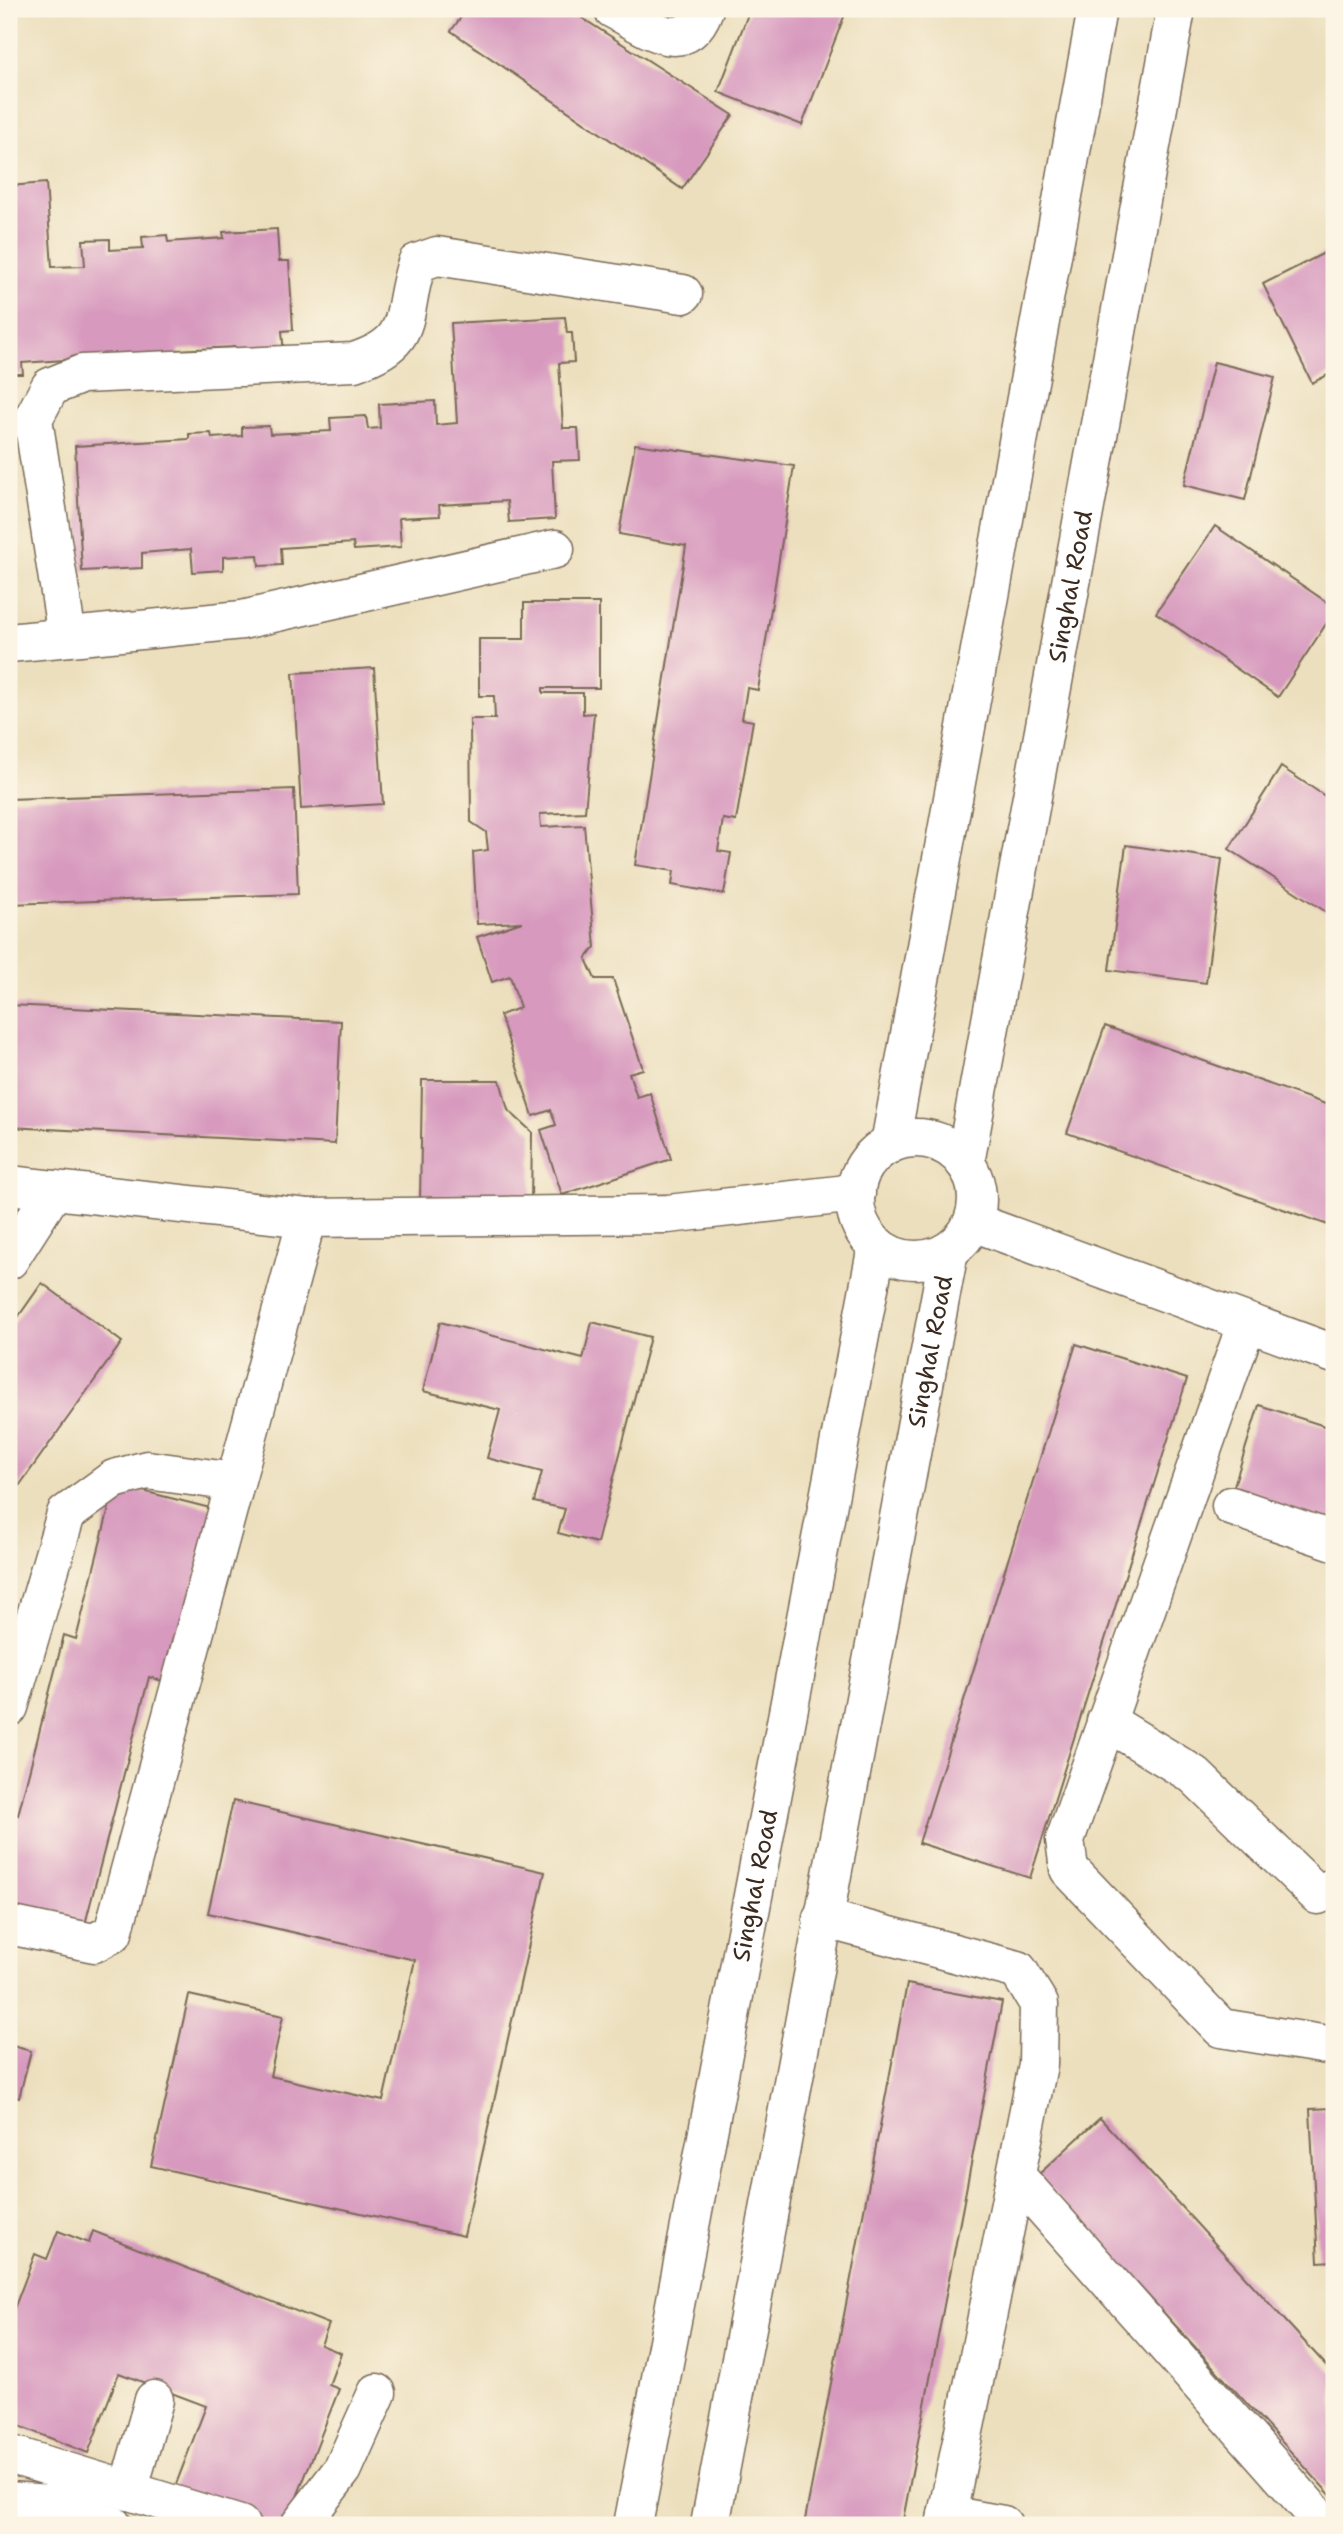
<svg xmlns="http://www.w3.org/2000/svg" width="1343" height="2534" viewBox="0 0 1343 2534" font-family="'Shantell Sans',sans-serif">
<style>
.building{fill:#d799be}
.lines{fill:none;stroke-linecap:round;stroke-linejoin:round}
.minor-casing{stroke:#796956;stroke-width:41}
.minor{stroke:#fff;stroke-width:38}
.labels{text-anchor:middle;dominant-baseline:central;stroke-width:7;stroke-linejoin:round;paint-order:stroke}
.street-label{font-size:24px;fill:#3b2a1e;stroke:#fcf5e5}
</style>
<rect width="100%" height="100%" fill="#fcf5e5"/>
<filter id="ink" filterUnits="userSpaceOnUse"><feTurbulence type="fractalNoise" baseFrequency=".0143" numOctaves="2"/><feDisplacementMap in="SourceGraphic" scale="14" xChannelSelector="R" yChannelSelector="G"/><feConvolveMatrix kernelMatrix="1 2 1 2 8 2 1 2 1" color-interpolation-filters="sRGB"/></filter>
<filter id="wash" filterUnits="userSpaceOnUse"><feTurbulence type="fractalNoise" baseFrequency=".00686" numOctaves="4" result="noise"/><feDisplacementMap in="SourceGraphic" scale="28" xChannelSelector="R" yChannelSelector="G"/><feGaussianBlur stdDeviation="1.57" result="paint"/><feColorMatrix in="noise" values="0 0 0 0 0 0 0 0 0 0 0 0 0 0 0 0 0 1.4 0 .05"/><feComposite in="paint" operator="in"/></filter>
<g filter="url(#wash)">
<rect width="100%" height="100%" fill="#ecdfbd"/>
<g id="blocks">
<g class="building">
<polygon points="467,9 568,9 733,115 682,189 451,31"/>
<polygon points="750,9 847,9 802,125 718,92"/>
<polygon points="46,183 52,267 85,266 83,240 110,239 110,250 143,248 142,237 167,235 168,242 224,238 223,232 277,229 279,261 289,261 293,330 282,331 284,354 235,357 235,347 178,350 179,367 93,358 22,363 23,374 9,374 9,186"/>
<polygon points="1334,248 1334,372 1312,383 1263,284"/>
<polygon points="565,317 567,333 572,333 574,362 559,363 563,428 578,428 580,460 552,461 555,519 509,522 507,501 439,505 440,516 399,518 401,547 354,550 353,543 281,548 282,565 259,566 258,555 223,557 223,570 193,572 191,549 142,553 142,568 82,571 75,446 189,439 189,434 211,433 212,438 242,436 242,427 269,426 270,434 331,431 330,418 366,416 368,429 380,428 379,404 435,401 436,425 457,423 451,323"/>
<polygon points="1214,362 1275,377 1245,500 1184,485"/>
<polygon points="635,444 794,466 758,690 747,688 742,719 753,721 736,821 723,819 718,851 731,853 724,894 672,885 674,871 635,865 686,546 619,534"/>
<polygon points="1215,526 1334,607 1334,612 1278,697 1156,613"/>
<polygon points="524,603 599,603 599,688 543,688 543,693 583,693 583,714 594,713 585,812 540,814 541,827 584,825 595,947 586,959 595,979 613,979 643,1069 629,1073 637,1097 650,1093 671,1159 562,1195 541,1130 556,1125 551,1110 533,1116 500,1015 520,1008 510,976 492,982 477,937 522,922 477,924 473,852 488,850 486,832 471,822 470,719 495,719 494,696 479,696 479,639 524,639"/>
<polygon points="374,668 383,804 301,809 293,673"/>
<polygon points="1281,767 1334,802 1334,917 1229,849"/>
<polygon points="294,789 298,894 9,904 9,799"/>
<polygon points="1126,845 1222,859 1206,983 1109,970"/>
<polygon points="9,1005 341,1021 335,1144 9,1127"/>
<polygon points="1105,1026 1334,1107 1334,1227 1067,1133"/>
<polygon points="422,1080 500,1080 508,1110 532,1132 531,1204 420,1202"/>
<polygon points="42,1283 122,1342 9,1500 9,1330"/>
<polygon points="440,1322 583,1359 592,1322 650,1337 597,1543 558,1533 565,1509 534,1502 542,1472 487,1458 500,1410 423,1391"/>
<polygon points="1076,1344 1187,1379 1030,1878 919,1843"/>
<polygon points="1259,1405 1334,1429 1334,1524 1232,1492"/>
<polygon points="115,1484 214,1509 169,1683 149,1677 83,1932 9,1912 9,1813 18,1815 64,1635 76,1639"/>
<polygon points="233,1801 545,1872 464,2236 151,2166 189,1995 283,2016 270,2076 383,2101 415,1960 208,1913"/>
<polygon points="907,1984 1002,2002 902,2525 804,2525"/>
<polygon points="9,2045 31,2051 19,2098 9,2095"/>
<polygon points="1334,2108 1334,2261 1318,2262 1310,2109"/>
<polygon points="1100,2118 1334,2374 1334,2499 1038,2175"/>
<polygon points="58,2231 89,2243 93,2231 329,2324 321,2345 341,2353 329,2385 339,2389 286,2525 272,2525 175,2487 206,2406 119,2373 88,2453 9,2422 9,2322 35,2254 47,2259"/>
</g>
</g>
</g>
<g filter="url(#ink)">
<use href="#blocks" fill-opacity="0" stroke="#796956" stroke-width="2"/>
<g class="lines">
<defs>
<g id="minor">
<path d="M613 9C647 26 685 60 704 9"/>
<path d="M67 637 33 419 50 387 82 374 354 362C417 341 399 317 417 263L437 256 683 294"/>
<polyline points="9,643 242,620 555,549"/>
<circle cx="916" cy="1199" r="61"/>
<polyline points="890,1144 1097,9"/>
<path id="s1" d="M965 1163 1176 9"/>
<polyline points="9,1185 307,1218 668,1214 856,1193"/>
<polyline points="973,1222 1334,1354"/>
<polyline points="9,1260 54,1190"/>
<polyline points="1246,1325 1065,1840 1069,1869 1221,2028 1334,2046"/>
<polyline points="1231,1506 1334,1541"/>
<polyline points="9,1707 66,1514 114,1479 147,1470 235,1482"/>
<polyline points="1106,1721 1194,1775 1318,1895 1334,1887"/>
<polyline points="822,1918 1018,1970 1039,2004 1038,2065 945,2525"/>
<polyline points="9,1925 94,1943 113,1933 307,1218"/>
<polyline points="1016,2176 1325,2525"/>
<polyline points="9,2454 240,2525"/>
<polyline points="128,2491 154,2400"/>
<polyline points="9,2501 48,2504 112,2525"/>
<polyline points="947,2515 1003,2525"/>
<polyline points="300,2525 343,2469 377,2393"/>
<path id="s2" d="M633 2525 877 1246"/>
<path id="s3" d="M710 2525 949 1251"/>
</g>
</defs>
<use href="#minor" class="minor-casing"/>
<use href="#minor" class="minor"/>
</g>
</g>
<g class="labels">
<g class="street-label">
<text stroke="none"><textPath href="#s1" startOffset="586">Singhal Road</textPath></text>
<text stroke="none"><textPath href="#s3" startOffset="1194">Singhal Road</textPath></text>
<text stroke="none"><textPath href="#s2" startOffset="651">Singhal Road</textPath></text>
</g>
</g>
<rect width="1343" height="2534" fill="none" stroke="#fcf5e5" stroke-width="35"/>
</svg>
